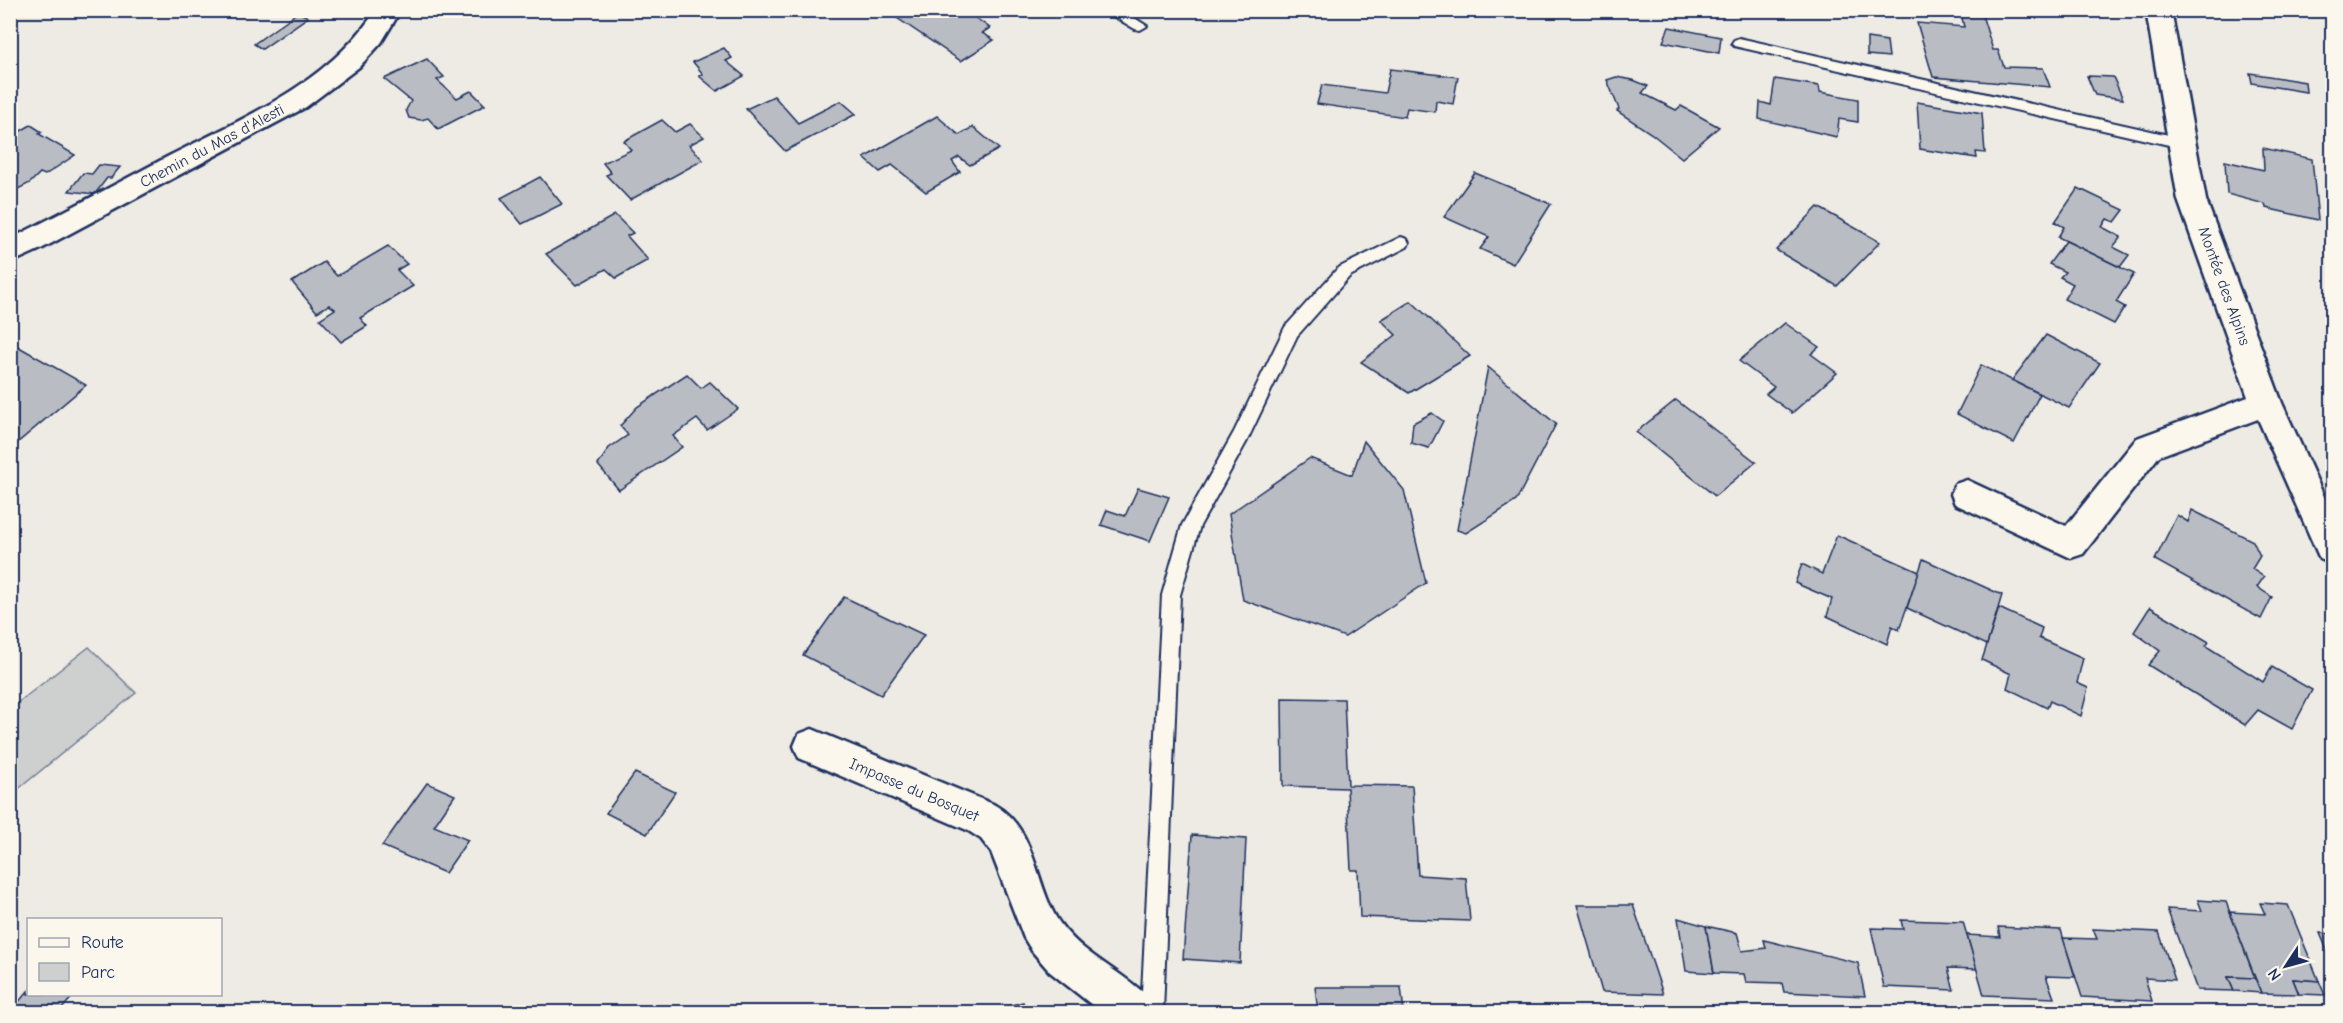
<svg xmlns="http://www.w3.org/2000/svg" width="2343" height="1023" viewBox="0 0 2343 1023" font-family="'Comic Neue',sans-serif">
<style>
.green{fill:#cecfcf;stroke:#747f96;stroke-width:1.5}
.building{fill:#b9bcc3;stroke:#1b2f5e;stroke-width:1.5}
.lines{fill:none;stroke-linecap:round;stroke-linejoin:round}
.service-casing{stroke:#1b2f5e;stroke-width:4}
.minor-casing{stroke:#1b2f5e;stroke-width:5}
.service{fill:#fbf7ec;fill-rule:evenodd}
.minor{fill:#fbf7ec;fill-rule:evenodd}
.labels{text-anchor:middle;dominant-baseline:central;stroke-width:4.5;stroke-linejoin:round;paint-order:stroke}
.street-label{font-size:16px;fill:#1b2f5e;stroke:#fbf7ec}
</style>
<rect width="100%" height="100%" fill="#eeebe4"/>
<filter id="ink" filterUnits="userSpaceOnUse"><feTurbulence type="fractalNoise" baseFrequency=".0167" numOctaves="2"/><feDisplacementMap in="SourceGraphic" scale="12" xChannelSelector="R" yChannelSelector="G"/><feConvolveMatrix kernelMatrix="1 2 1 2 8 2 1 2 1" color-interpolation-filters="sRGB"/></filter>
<g filter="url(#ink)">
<polygon class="green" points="89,647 136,693 11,795 11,708"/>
<g class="building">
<polygon points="909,10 964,10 990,28 982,33 994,40 961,61 897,18"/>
<polygon points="298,12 308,17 262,49 254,44"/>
<polygon points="1961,13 1982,15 1993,50 1998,50 2004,67 2043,68 2050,87 1933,77 1917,23 1964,27"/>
<polygon points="1669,27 1721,37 1719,53 1663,42"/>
<polygon points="1867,38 1887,41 1889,57 1867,55"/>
<polygon points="724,48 732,58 726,61 744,76 717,91 699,76 703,74 693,62"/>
<polygon points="427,59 444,77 437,80 457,98 471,91 485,105 438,129 428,118 421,120 409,118 406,110 411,101 384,79"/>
<polygon points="1390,69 1458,77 1453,104 1436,101 1435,112 1407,108 1405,117 1317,104 1322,85 1385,93"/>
<polygon points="2250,73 2305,82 2306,92 2252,83"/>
<polygon points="2087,76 2113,77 2123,99 2095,95"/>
<polygon points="1616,77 1633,80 1648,86 1642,93 1676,110 1681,106 1719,127 1682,158 1652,134 1617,111 1619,109 1607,80"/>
<polygon points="1775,79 1819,86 1820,92 1858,99 1858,122 1839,119 1837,137 1759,119 1760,102 1771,105"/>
<polygon points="774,96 798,123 841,101 856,114 785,151 746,109"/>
<polygon points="1917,102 1982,113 1985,153 1976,152 1977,158 1920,149"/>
<polygon points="937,116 959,135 973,127 999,149 970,165 959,157 952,161 960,172 926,192 892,165 880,172 864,158"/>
<polygon points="662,120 675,132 690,124 704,137 689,145 703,160 630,200 606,175 611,173 603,163 631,150 624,141"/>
<polygon points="31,125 42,132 39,134 75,155 45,175 40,173 30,183 18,189 10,186 10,137"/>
<polygon points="2263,148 2312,159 2318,220 2266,208 2265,204 2227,194 2225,161 2264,170"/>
<polygon points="99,165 120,167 111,178 107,178 95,194 69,191 83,173 92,174"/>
<polygon points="1475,173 1551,204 1513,264 1480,249 1489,237 1444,217"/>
<polygon points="540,177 562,204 522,224 501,198"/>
<polygon points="2078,188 2124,210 2115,222 2107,219 2102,227 2121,237 2113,247 2129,255 2120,267 2058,237 2064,227 2055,222"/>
<polygon points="1818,207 1880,242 1837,286 1776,250"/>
<polygon points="615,215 633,233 627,236 648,260 616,278 606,269 577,285 546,254"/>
<polygon points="2066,241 2134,274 2116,302 2125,307 2114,324 2064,299 2073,284 2060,277 2065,272 2049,264"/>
<polygon points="388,246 407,264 397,270 413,286 360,318 367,326 341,342 320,319 335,309 329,305 317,312 292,282 324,262 337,276"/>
<polygon points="1411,301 1470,356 1409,393 1361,362 1396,335 1381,320"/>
<polygon points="1785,323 1819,347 1811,354 1837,373 1792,413 1766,394 1774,387 1739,361"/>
<polygon points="2046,335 2100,363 2069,408 2012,380"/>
<polygon points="12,343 86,385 17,443 10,439"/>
<polygon points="1981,365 2040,394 2014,443 1957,414"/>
<polygon points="1488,367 1556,424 1516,501 1466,533 1457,530"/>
<polygon points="687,374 701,388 710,382 738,409 707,430 697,419 673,436 682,447 619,490 598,465 609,448 628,435 620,426 637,407"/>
<polygon points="1676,400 1756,462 1715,496 1636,432"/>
<polygon points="1432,413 1443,421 1429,448 1411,443 1413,423"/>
<polygon points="1364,441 1404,490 1426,583 1345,637 1243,600 1229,514 1310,458 1352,475"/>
<polygon points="1138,488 1169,497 1150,541 1101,525 1107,510 1125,516"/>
<polygon points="2192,510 2253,541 2260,556 2252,569 2264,577 2257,587 2272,597 2261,619 2155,560 2177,515 2188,522"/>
<polygon points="1837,535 1919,572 1899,630 1892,626 1887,644 1827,616 1832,599 1795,583 1802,564 1822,574"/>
<polygon points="1923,559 2002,595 1987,645 1907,608"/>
<polygon points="844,597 924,635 881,695 803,655"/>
<polygon points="2150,607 2209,642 2206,646 2263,682 2272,667 2312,690 2292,729 2258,710 2245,725 2148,665 2160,651 2134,632"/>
<polygon points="1999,608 2042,628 2039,638 2083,658 2077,683 2088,688 2081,716 2050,701 2047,708 2007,688 2011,674 1982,660"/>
<polygon points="1282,698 1344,699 1348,785 1412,786 1418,875 1466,878 1470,921 1360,917 1358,870 1351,870 1347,788 1283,786"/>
<polygon points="635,773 675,792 647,834 606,813"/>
<polygon points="427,783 455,795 434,826 468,840 445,873 382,846"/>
<polygon points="1192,835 1246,839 1240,963 1183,959"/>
<polygon points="2198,900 2226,902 2255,978 2228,977 2234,991 2197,990 2167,909 2202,911"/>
<polygon points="2260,903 2288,905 2319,981 2293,979 2299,994 2261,993 2230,912 2265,914"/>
<polygon points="1577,905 1633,905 1663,994 1602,992"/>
<polygon points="1678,918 1706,926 1714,973 1686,971"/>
<polygon points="1901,920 1963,922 1977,969 1948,968 1954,990 1884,987 1871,928 1903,929"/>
<polygon points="1706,926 1737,933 1742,951 1766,948 1764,940 1858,963 1865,996 1784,992 1782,983 1746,982 1744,974 1714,973"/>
<polygon points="1998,927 2061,930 2075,977 2046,976 2054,998 1984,995 1967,935 2000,937"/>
<polygon points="2093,929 2159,932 2175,980 2145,978 2152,1001 2082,997 2063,938 2097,939"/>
<polygon points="2320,933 2332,934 2332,962"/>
<polygon points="2228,977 2255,978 2261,993 2234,991"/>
<polygon points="2293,979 2319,981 2325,995 2299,994"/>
<polygon points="1315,987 1401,987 1404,1012 1318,1012"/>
<polygon points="28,991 28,994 75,994 59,1012 10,1012"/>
<polygon points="1023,1002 1025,1012 986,1012"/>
</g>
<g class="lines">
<defs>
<g id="service">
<polygon points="1103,10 1122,10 1147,26 1140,30 1135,29"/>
<polygon points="1739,38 2182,138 2189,143 2182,148 1734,46 1732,43 1734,40"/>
<polygon points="1401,237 1407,239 1409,243 1407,247 1350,276 1297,336 1247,441 1200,526 1180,595 1163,1012 1141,1012 1162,595 1182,525 1234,432 1285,327 1338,268"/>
</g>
<g id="minor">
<path d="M376 10H401L381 43 359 67 306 107 41 249 10 263V239C64 212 116 184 169 156 245 117 328 84 376 10Z"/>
<polygon points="2146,10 2171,10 2206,200 2282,403 2332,514 2332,564 2320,559 2258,419 2159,456 2083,554 2071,558 1955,504 1951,494 1955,484 1967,480 2066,526 2137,438 2248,397 2178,200"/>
<path d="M812 729 993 804C1037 828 1034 884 1059 922 1082 955 1119 969 1147 996 1151 1000 1153 1007 1154 1012H1101L1050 972 1032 951 1024 938 991 852 981 839 967 830 799 758 794 746 799 734Z"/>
</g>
</defs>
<use href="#service" class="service-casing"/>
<use href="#minor" class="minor-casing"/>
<use href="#service" class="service"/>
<use href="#minor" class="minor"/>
</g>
</g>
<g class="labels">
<g class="street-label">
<text transform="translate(212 146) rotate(-28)">Chemin du Mas d'Alesti</text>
<text transform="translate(2224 286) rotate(70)">Montée des Alpins</text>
<text transform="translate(914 790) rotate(23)">Impasse du Bosquet</text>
</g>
</g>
<rect width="2343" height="1023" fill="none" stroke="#fbf7ec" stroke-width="36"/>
<rect x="18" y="18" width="2307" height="987" fill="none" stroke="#1b2f5e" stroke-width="2" filter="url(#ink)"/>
<rect x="27" y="918" width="195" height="78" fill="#fbf7ec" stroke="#a1a7b3" stroke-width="1.5"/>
<rect x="39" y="938" width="30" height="9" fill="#fbf7ec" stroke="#a1a7b3" stroke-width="1.5"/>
<text x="81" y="948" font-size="18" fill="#1b2f5e">Route</text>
<rect x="39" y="963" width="30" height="18" fill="#cecfcf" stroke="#a1a7b3" stroke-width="1.5"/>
<text x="81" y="978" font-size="18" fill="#1b2f5e">Parc</text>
<g transform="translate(2286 966) rotate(234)" stroke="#fbf7ec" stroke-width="4.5" paint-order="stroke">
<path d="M0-4.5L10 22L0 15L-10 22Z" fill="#1b2f5e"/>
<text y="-9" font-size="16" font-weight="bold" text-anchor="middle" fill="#1b2f5e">N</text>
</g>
</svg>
